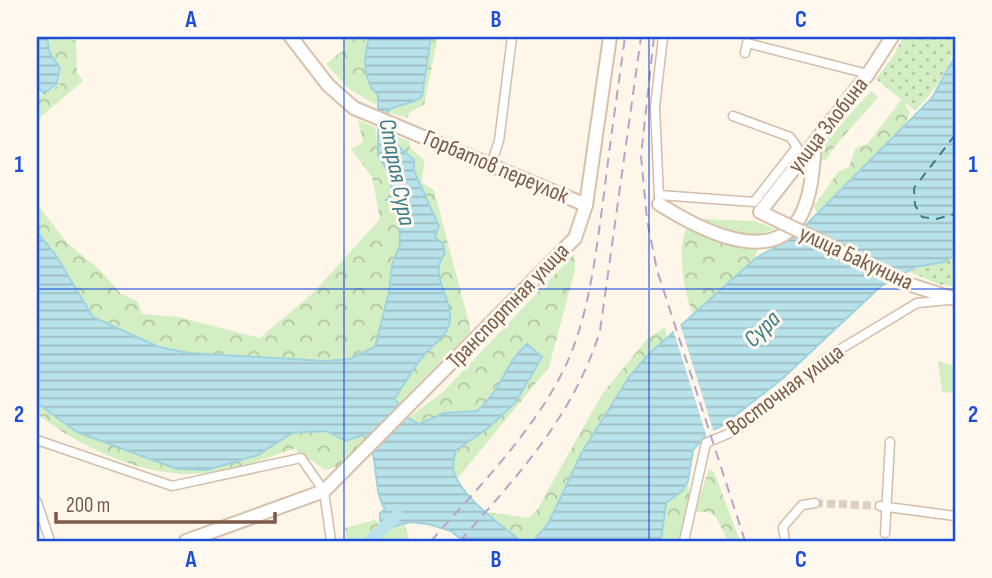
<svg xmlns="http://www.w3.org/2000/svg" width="992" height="578" viewBox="0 0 992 578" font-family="'Sofia Sans Condensed',sans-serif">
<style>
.grass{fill:#d4eec4}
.forest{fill:url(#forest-crowns)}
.park{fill:url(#park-dots)}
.water{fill:url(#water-rules);stroke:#9ed3de;stroke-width:2}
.pier{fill:#fef6e8}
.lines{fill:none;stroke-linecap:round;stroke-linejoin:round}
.river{stroke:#b9e3eb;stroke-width:12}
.ferry{stroke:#3c7c8a;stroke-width:2;stroke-dasharray:9 7;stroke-linecap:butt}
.street-tunnel{stroke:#decfc0;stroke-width:8;stroke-dasharray:8 4;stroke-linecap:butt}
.street-casing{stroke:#d3bdab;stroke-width:11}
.secondary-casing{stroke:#d9c0ab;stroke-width:16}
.street{stroke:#fff;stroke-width:8}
.secondary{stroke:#fff;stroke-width:12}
.rail{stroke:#b9a3cb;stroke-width:2;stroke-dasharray:10 7;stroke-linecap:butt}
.secondary-bridge-casing{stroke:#d9c0ab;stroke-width:16;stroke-linecap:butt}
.secondary-bridge{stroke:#fff;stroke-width:12}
.grid{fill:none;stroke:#1d4ed8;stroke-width:2;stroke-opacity:0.55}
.labels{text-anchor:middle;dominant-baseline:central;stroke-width:6;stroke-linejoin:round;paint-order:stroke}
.street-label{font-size:23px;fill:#7c5b48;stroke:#fff9f0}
.water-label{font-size:24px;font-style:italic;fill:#3c7c8a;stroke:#fff9f0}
.neatline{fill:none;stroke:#1d4ed8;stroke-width:2.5}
.grid-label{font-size:23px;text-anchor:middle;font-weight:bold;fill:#1d4ed8}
</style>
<defs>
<pattern id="forest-crowns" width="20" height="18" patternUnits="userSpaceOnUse" patternTransform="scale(1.75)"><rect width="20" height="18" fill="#d4eec4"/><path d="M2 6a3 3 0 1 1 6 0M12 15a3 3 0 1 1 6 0" fill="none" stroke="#b1c4a1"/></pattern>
<pattern id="park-dots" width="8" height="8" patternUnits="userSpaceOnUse" patternTransform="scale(1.75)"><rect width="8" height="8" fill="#d4eec4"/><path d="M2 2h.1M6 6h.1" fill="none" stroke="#b1c4a1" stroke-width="1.8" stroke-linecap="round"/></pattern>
<pattern id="water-rules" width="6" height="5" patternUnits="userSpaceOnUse" patternTransform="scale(1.75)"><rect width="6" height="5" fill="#b9e3eb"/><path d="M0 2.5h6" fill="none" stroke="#9bbbc0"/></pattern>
</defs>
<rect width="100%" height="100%" fill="#fef6e8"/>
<g class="grass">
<polygon points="701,219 755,221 775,229 749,237"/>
<polygon points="938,361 955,366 955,393 942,392"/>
</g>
<g class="forest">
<polygon points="49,37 76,40 77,73 83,81 37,120 37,89 43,96 59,85 61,69 51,53"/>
<path d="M348 37H369C364 58 361 78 378 95L376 105 349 89 326 64 346 48 342 42Z"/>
<polygon points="431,37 438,37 424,105 410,112 407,118 387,112 390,108 412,103 424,87"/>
<path d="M871 91 878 97C870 109 827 151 827 160L821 159 818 166 822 172 816 167C815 148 858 106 871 91Z"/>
<polygon points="902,99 910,113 904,126 817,213 814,206 838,172 849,167 855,149 868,143"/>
<path d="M358 120 375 127C377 137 376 148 379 157 384 170 390 180 393 195L386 198 399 205 400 246 392 265 389 292 375 347 350 359 326 361 188 353 159 347 107 325 93 317 55 254 37 232V204L67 243 100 270 121 294 137 301 142 314 178 317 260 338 313 293 380 219 372 177 351 149 363 142Z"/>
<path d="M393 135 409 141 410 148 424 160 422 183 434 190 470 327V332L399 404 395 399C402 386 416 366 425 354 431 346 446 335 449 325 456 298 426 276 445 254L435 237 439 225 414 170V160L397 145Z"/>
<path d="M687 228 738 247 758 249C751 278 713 293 694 314 684 299 676 244 687 228Z"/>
<polygon points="574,254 575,270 549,367 457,479 453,467 456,450 487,429 515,403 541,357 527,344 500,386 477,411 444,413 420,424 408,418 443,392"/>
<path d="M665 327 667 339C600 394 584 465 541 535 522 549 498 529 487 512L528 518 537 510 602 394 647 339Z"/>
<path d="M37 403 77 432 207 470 258 455 292 433 326 431 346 441 361 435 366 438 340 466 325 470 313 461 298 455 296 448C268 457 237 470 207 473 148 480 83 449 37 414Z"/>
<polygon points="709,469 714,472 740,541 728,541 716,517 709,512 695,512"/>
<polygon points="688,481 689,496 680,541 661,541 666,503 682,491"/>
<polygon points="375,520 388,528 405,525 409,539 407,541 346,541 345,528"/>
</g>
<g class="park">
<path d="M903 37H955C955 65 934 91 915 111L876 79 894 55Z"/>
<path d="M955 256V287L938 284 910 272C924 263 941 265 955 256Z"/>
</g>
<g class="water">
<polygon points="37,37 47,37 50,53 60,68 57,84 44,94 37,86"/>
<path d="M369 37H431L422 96C412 106 395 103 387 112L397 145 414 160V171L439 226 435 237 443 244 445 254C426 276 456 299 449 325 445 338 433 344 425 354 416 365 402 386 395 399L408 418 419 424 444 413 477 411C502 390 505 363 527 344L542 357 515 403 487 429 456 450C455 454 453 461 453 466 454 492 502 526 521 541H463L451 531 428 524 410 522 388 528 380 521V513L385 509C371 489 381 448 362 435L346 441 326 431 292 433 258 455 207 470 177 469 77 432 37 403V232L55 254 93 317 159 347 188 353 326 361 350 359 375 347 389 292 392 265 400 245 399 205 386 200 393 195 388 173 378 155V95C361 78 364 58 369 37Z"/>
<polygon points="955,56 955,255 944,262 916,267 880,287 782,379 722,426 710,431 693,450 688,481 682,491 666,503 661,541 533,541 548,524 582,452 629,377 649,354 756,258 795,236 932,98"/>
</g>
<polygon class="pier" points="680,324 714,433 707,438 673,329"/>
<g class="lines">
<polyline class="river" points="370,541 397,515"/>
<polyline class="ferry" points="955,135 914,188 915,205 922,217 936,219 955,214"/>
<polyline class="street-tunnel" points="815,503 880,506"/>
<defs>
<g id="street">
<polyline points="745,53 747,43 868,74"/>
<polyline points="491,164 499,141 512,37"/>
<polyline points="659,195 754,202 797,147 790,137 733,116"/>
<polyline points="659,197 655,107 663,37"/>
<polyline points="37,440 172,486 301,458 324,491 331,541"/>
<polyline points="37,502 50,541"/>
<polyline points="880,506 955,516"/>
<polyline points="885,533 890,442"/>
<polyline points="684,541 706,443 735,431 824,359 917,303 949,300"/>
<polyline points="785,541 783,527 802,505 815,503"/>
</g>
<g id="secondary">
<polyline points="291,37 328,85 354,108 586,205"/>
<path d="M659 204C694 226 770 269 800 217 812 195 813 167 815 142"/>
<polyline points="777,220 760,212 868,74 892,37"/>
<polyline points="908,284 955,299"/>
<polyline points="186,541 324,491 575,238 586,205 610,37"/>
</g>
</defs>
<use href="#street" class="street-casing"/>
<use href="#secondary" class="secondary-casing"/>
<use href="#street" class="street"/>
<use href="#secondary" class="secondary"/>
<g class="rail">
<polyline points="654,37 641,156 647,220 657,270 745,541"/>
<path d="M431 541C479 486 534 432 566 365 590 313 596 251 604 194 610 142 618 89 625 37"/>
<path d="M460 541C518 475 573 417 600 331L641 37"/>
</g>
<defs>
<polyline id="secondary-bridge" points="777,220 908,284"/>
</defs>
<use href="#secondary-bridge" class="secondary-bridge-casing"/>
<use href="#secondary-bridge" class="secondary-bridge"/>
</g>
<path class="grid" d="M344 37V541M649 37V541M37 289H955"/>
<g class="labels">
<g class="street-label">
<text transform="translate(828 125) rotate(-52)">улица Злобина</text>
<text transform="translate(496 167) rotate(23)">Горбатов переулок</text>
<text transform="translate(856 258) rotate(25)">улица Бакунина</text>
<text transform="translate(508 306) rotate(-46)">Транспортная улица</text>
<text transform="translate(785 390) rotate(-36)">Восточная улица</text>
</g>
<g class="water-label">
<text transform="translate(397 172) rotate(79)">Старая Сура</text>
<text transform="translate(762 329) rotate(-45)">Сура</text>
</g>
</g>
<rect width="992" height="578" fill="none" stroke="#fff9f0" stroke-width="77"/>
<path d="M56 512v10h219v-10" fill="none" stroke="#7c5b48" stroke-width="3.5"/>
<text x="66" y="512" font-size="21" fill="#7c5b48" stroke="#fff9f0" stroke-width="5" paint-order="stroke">200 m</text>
<rect x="38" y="38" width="916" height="502" class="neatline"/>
<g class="grid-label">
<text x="191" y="27">A</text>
<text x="496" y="27">B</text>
<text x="801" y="27">C</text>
<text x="19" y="172">1</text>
<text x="973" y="172">1</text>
<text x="19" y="422">2</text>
<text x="973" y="422">2</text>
<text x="191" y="567">A</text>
<text x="496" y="567">B</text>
<text x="801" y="567">C</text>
</g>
</svg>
